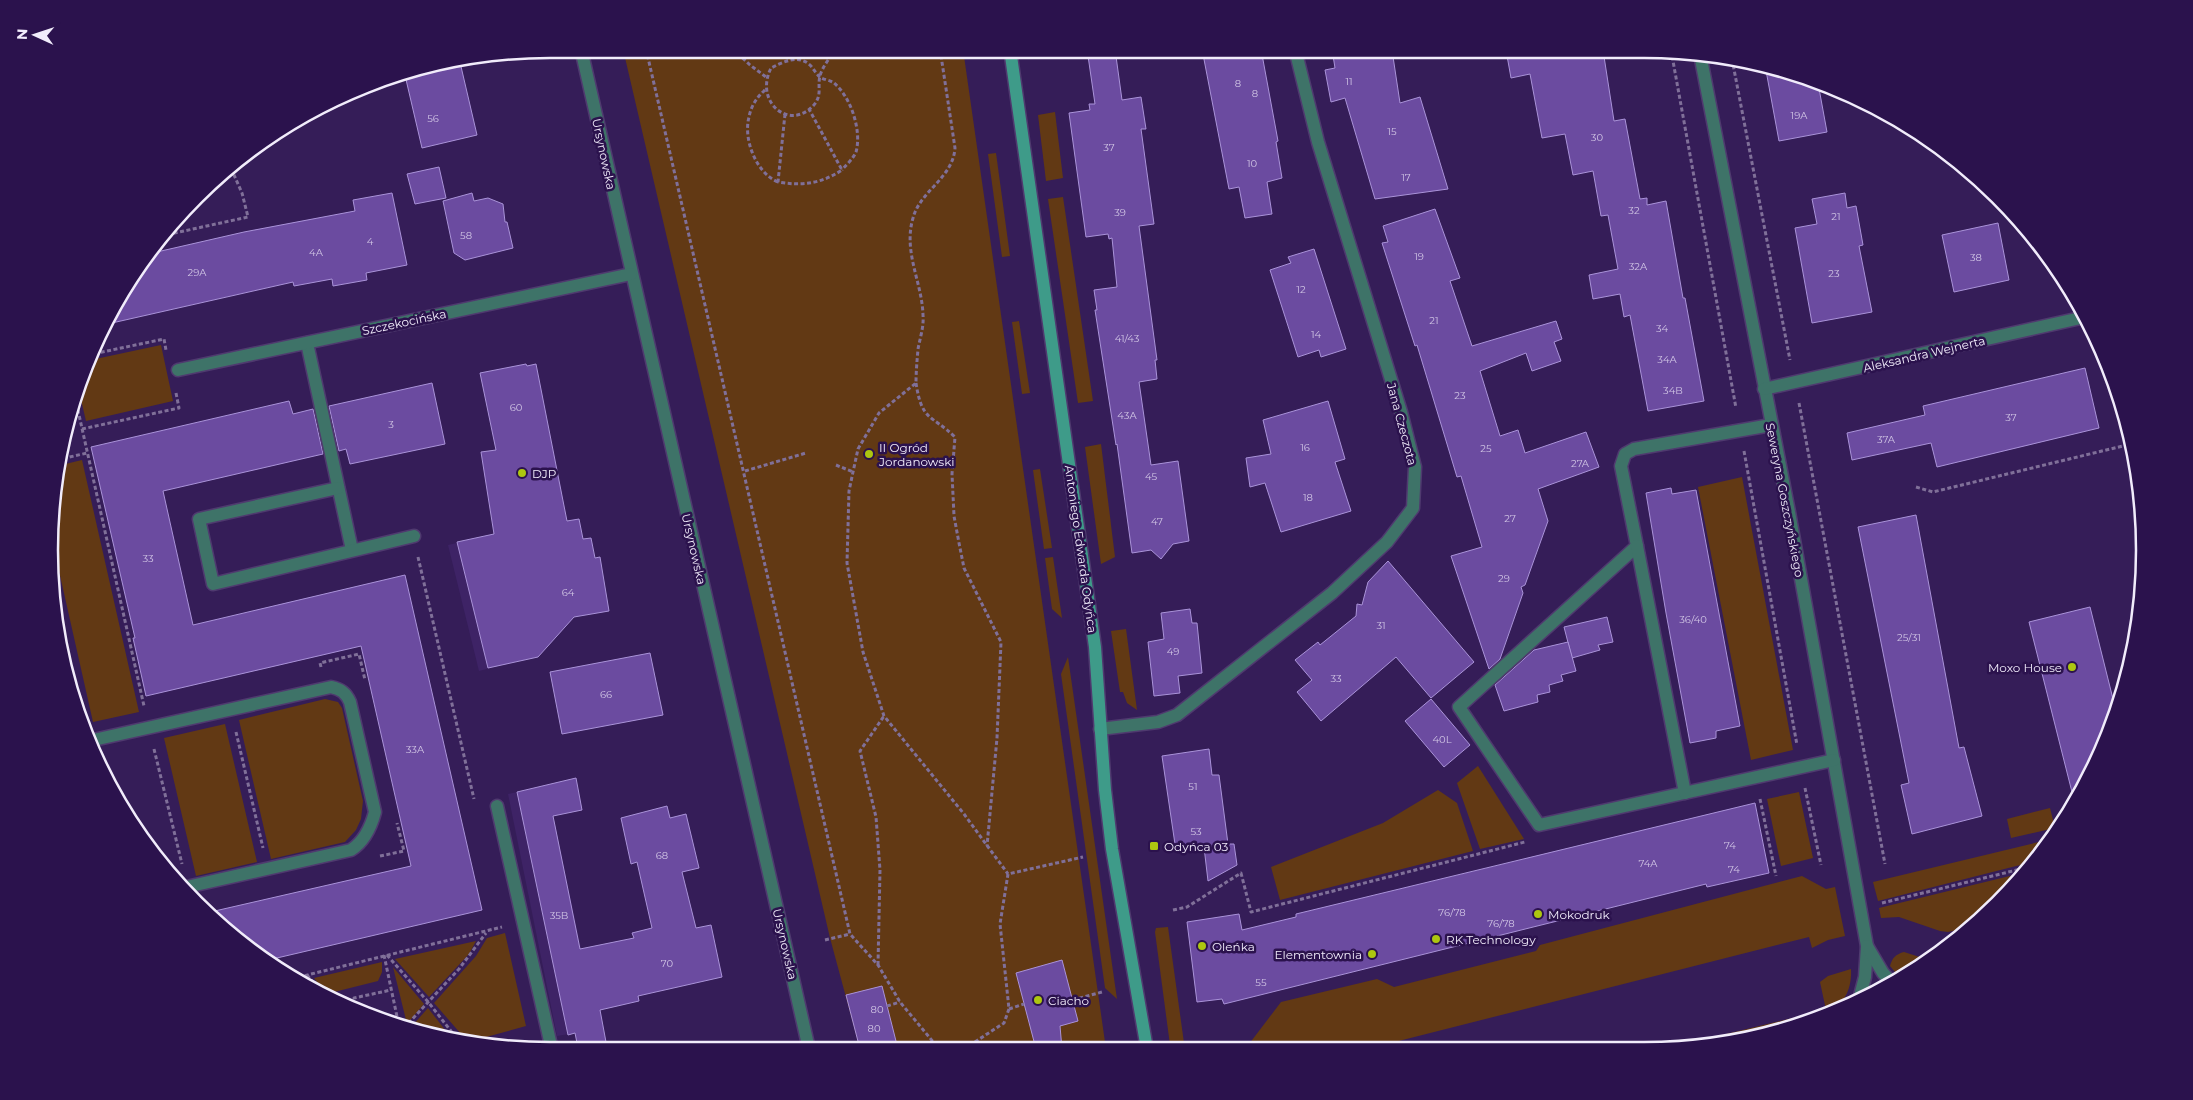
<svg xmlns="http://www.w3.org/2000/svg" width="2193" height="1100" viewBox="0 0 2193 1100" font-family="Montserrat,sans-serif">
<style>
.built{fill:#3e2366}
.green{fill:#623914}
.building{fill:#6b4ba0;stroke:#aa93d9}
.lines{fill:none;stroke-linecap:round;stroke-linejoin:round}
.street-casing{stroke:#4f3a6f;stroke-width:15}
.secondary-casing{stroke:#4f3a6f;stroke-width:15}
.path{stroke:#807099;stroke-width:3;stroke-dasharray:4 2.5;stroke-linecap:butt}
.street{stroke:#3e7368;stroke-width:12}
.secondary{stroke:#3e9b89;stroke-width:12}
.poi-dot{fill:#adc610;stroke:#2b124d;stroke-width:2}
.labels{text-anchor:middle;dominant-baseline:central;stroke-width:5;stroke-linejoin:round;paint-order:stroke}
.number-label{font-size:10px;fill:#d0c4e4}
.street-label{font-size:12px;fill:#f1ecfb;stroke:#2b124d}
.poi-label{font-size:12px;fill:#f1ecfb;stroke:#2b124d;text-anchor:start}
.rim{fill:none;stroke:#f1ecfb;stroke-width:2.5}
</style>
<rect width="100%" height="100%" fill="#351d58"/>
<g class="built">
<polygon points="491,535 521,660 479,671 448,545"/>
<polygon points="547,786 584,963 606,1042 578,1048 575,1033 557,1036 508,794"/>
</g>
<g class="green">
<polygon points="623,49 963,49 1106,1049 860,1049 830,938"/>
<polygon points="1055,112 1063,178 1046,181 1038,115"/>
<polygon points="996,153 1010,256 1002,257 988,154"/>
<polygon points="1063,197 1093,401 1078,403 1048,199"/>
<polygon points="1019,321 1030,393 1022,394 1012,322"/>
<polygon points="161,345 173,401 86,421 78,387 86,361"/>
<polygon points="1101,444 1115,557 1101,564 1085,447"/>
<polygon points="82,460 139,712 93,722 50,531 50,517 57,466"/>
<polygon points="1040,469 1052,548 1044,549 1033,470"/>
<polygon points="1742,477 1793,750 1751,760 1698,487"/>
<polygon points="1053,557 1062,618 1052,609 1045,558"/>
<polygon points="1126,629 1137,710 1127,703 1123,692 1120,692 1111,631"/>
<polygon points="1068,657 1117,999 1105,988 1061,674"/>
<polygon points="325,699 338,702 342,708 363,801 361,819 356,830 345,842 271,859 239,720"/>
<polygon points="225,724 257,862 196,876 164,738"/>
<polygon points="1478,766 1524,839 1480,849 1457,783"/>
<polygon points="1438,790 1457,803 1473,851 1280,900 1271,867 1383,823"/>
<polygon points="1799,792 1813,858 1781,866 1767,799"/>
<polygon points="2050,808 2055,828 2011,838 2007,819"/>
<polygon points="2047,840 2032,862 1878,901 1873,882"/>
<polygon points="2026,872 2020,880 1966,928 1948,932 1940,931 1899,917 1881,918 1879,908"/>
<polygon points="1802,876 1826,889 1835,887 1845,936 1828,940 1812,948 1809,937 1371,1048 1246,1048 1281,1002 1377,979 1394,987 1536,951 1540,945"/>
<polygon points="1168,927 1184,1043 1170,1045 1155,932 1156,928"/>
<polygon points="505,933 526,1026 468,1042 434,1003 476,956 487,938"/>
<polygon points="476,941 469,954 429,997 395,959"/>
<path d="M1904 952 1929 960 1922 967 1900 978 1890 966C1892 958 1896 954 1904 952Z"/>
<polygon points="382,962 382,972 378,981 326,994 314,978"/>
<polygon points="393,967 424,1004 407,1024"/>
<path d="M1851 969C1852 988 1845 1004 1828 1012L1691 1047H1672L1826 1010 1820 982 1828 976Z"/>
<polygon points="428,1008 453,1040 413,1032 412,1026"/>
</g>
<g class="building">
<polygon points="1087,49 1115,49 1122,100 1141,97 1146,129 1141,129 1154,224 1139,226 1157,360 1155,360 1157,379 1139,382 1151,465 1178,461 1189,541 1173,544 1161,559 1151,550 1132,553 1117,444 1116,445 1095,310 1097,310 1094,290 1117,287 1112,238 1109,239 1108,234 1086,237 1069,113 1090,110 1089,104 1095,104"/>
<polygon points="1202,49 1261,49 1278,141 1276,142 1282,178 1267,182 1272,214 1245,218 1239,187 1229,189"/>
<polygon points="1332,49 1392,50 1400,103 1420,97 1448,189 1375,199 1345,98 1331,102 1325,70 1335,68"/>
<polygon points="1506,50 1603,50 1614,121 1625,119 1640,199 1647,198 1647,205 1666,201 1683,298 1685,298 1704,401 1648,411 1630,315 1624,317 1620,294 1593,299 1589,275 1618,269 1608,215 1601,216 1593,171 1573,175 1565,134 1542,138 1530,74 1511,78"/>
<polygon points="452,58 459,58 477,135 422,148 404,71"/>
<polygon points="1765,65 1818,83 1827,132 1779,141"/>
<polygon points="439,167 446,198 415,204 407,174"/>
<polygon points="392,193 407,265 366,273 367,280 333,286 332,279 294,286 293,282 103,325 116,299 148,254 244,232 355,211 353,200"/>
<polygon points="472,193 474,201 488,198 503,204 505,222 507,222 513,248 465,260 454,253 443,201"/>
<polygon points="1845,193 1847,208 1856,206 1863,245 1859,246 1872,312 1812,323 1795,228 1817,224 1812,199"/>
<polygon points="1435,209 1460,278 1450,281 1472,346 1556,321 1562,339 1554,342 1561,361 1532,371 1526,353 1480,371 1500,436 1518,430 1525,453 1586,432 1599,467 1538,489 1548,521 1525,585 1521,587 1523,593 1500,659 1489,669 1451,556 1482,547 1461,476 1457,477 1417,345 1415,346 1382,243 1388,242 1383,226"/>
<polygon points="1998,223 2009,280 1954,292 1942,235"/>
<polygon points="1314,249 1346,349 1321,357 1319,350 1298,357 1270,270 1291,263 1288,257"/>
<polygon points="526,364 527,366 536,364 567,521 579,519 583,539 591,538 595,558 600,557 609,611 574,617 538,657 488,668 457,542 494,534 481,452 496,450 480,373"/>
<polygon points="2085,368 2099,428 1937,467 1931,443 1852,460 1847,433 1925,415 1923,406"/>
<polygon points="432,383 445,444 350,464 346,449 339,451 329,406"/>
<polygon points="289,401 293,414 313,409 323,454 163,491 193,625 405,575 482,910 264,961 206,913 411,866 361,646 146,696 133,638 135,638 91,447"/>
<polygon points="1328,401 1345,459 1335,462 1351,511 1281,532 1265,483 1250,487 1246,458 1271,454 1263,420"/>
<polygon points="1671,488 1672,494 1696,490 1740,726 1716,731 1716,738 1690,743 1666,613 1646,493"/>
<polygon points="1916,515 1959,748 1964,747 1982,816 1912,834 1901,785 1909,783 1858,527"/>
<polygon points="1388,561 1474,662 1431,698 1396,657 1321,721 1297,692 1312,680 1295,660 1318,642 1320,645 1356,616 1357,604 1362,605 1368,582"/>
<polygon points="2090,607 2116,711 2093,771 2074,800 2029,622"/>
<polygon points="1190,609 1192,623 1197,623 1202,673 1178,676 1180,693 1154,696 1148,642 1164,639 1161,613"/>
<polygon points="1607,617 1613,642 1598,645 1600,650 1572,658 1564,627"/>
<polygon points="1568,642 1576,671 1561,675 1563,681 1549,685 1550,692 1537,695 1538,702 1504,711 1495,685 1534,650"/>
<polygon points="650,653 663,715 562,734 550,672"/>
<polygon points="1431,699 1470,745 1444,767 1405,721"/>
<polygon points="1209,749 1212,775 1219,775 1228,844 1234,844 1237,865 1208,881 1204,847 1176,851 1162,756"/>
<polygon points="576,778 582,810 553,816 580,949 634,938 632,933 652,928 637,862 631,864 621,818 667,806 670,818 686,814 699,868 682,872 696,928 711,925 722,977 638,996 639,1001 600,1010 606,1042 578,1048 575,1033 568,1035 517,792"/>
<polygon points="1755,803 1769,873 1707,887 1706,884 1224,1004 1222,999 1197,1002 1187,922 1239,914 1242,930 1296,917 1296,914"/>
<polygon points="1062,960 1078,1021 1060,1026 1062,1049 1036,1049 1016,973"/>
<polygon points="882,986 898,1049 860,1049 846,995"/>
</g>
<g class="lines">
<defs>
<g id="street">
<polyline points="581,49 809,1049"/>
<polyline points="1700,54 1789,512 1867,946 1865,977 1859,1000"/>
<polyline points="307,343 352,550"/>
<polyline points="178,370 631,274"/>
<polyline points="1764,389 2085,317"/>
<polyline points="1771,425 1634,449 1625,454 1621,466 1637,546 1459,707 1539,825 1834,760"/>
<polyline points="338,488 199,519 213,584 414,536"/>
<polyline points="1637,546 1685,793"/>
<polyline points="1100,729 1158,722 1177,715 1332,593 1387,542 1413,508 1415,467 1401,412 1318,142 1295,49"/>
<path d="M89 741 331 687C341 689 346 693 350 702L375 812C371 827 365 841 351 850L182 888"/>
<polyline points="497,806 552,1050 550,1050"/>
<polyline points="1867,946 1883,973 1892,983"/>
</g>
<polyline id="secondary" points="1010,49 1095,647 1105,790 1112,849 1147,1049"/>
</defs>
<use href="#street" class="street-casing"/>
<use href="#secondary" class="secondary-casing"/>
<g class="path">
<polyline points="646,49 850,934 878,965 900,1002 935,1044 958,1049"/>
<polyline points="733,49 750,65 766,77"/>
<path d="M835 49C831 57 822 67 820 76 817 87 823 95 813 106 789 131 754 102 771 68 783 62 798 54 810 65 814 69 816 74 820 77 824 80 830 80 834 83 851 97 862 131 856 152 853 159 846 165 842 170"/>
<path d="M940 49 955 148C953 178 920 191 913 218 903 252 922 282 923 315 924 327 920 338 918 349 917 361 916 372 916 383L879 413 858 449 853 472 849 491 847 563 863 652 884 716 964 814 1008 874"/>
<polyline points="1671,50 1736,408"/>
<polyline points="1732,59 1790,360"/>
<path d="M765 90C757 97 751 106 749 117 743 139 756 173 778 182"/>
<path d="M785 114 778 182C801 186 821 184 842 170L809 109"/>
<polyline points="161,236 248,217 242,193 230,166"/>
<polyline points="88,355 164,339 166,350"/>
<path d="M916 383C922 422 931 414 955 437L952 474 954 516 959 543 964 568 1001 642 997 738 987 846"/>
<polyline points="75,397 144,706"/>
<polyline points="1799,403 1885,864"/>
<polyline points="82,429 179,408 176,393"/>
<polyline points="1744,451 1797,745"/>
<polyline points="57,460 87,453"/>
<polyline points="836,465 853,472"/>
<polyline points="745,471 806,453"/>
<polyline points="1916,487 1933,492 2131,444"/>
<polyline points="418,557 474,799"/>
<polyline points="321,667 320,663 359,654 365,680"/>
<polyline points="236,732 263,848"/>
<polyline points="154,749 182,864"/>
<polyline points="1805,788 1821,865"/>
<polyline points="1760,799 1776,876"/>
<polyline points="380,856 404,851 397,823"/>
<polyline points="1882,903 2029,867"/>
<polyline points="1173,910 1187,907 1241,873 1251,912 1525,842"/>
<polyline points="825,940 850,934"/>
<polyline points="384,955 399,1026"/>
<polyline points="387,955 429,1003 458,1040"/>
<polyline points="878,965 880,870 876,817 860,751 884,716"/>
<polyline points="307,975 326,998"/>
<polyline points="295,981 295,978 502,927"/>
<polyline points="1073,1000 1102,992"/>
<polyline points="887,1006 900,1002"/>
<polyline points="354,1009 357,1009 354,998 391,990"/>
<polyline points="1009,1009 1024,1004"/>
<polyline points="404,1028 459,969 486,933"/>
<polyline points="964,1049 1004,1023 1009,1009 1000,924 1008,874 1083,857"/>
</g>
<use href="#street" class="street"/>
<use href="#secondary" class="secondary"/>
</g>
<g class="poi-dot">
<circle cx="869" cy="454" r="5"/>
<circle cx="522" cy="473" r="5"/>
<circle cx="2072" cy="667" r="5"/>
<rect x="1149" y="841" width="10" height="10" rx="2.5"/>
<circle cx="1538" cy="914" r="5"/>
<circle cx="1436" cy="939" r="5"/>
<circle cx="1202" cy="946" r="5"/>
<circle cx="1372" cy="954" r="5"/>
<circle cx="1038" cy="1000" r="5"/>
</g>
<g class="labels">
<g class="number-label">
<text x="1349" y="81">11</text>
<text x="1238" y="83">8</text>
<text x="1255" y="93">8</text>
<text x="1799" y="115">19A</text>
<text x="433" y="118">56</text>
<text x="1392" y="131">15</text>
<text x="1597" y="137">30</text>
<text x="1109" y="147">37</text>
<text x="1252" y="163">10</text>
<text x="1406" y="177">17</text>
<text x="1634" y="210">32</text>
<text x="1120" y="212">39</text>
<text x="1836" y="216">21</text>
<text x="466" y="235">58</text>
<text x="370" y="241">4</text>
<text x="316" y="252">4A</text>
<text x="1419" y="256">19</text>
<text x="1976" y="257">38</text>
<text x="1638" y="266">32A</text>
<text x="197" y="272">29A</text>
<text x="1834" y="273">23</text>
<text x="1301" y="289">12</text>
<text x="1434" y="320">21</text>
<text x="1662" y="328">34</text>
<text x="1316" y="334">14</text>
<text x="1127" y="338">41/43</text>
<text x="1667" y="359">34A</text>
<text x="1673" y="390">34B</text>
<text x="1460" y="395">23</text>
<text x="516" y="407">60</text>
<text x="1127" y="415">43A</text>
<text x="2011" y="417">37</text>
<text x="391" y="424">3</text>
<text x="1886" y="439">37A</text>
<text x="1305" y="447">16</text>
<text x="1486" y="448">25</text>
<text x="1580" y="463">27A</text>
<text x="1151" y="476">45</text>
<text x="1308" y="497">18</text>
<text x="1510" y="518">27</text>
<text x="1157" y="521">47</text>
<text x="148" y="558">33</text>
<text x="1504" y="578">29</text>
<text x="568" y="592">64</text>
<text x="1693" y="619">36/40</text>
<text x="1381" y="625">31</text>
<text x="1909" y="637">25/31</text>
<text x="1173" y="651">49</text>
<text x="1336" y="678">33</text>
<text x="606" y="694">66</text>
<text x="1442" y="739">40L</text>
<text x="415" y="749">33A</text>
<text x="1193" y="786">51</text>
<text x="1196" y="831">53</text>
<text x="1730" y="845">74</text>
<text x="662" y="855">68</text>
<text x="1648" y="863">74A</text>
<text x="1734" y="869">74</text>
<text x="1452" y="912">76/78</text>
<text x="559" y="915">35B</text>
<text x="1501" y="923">76/78</text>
<text x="667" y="963">70</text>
<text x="1261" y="982">55</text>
<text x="877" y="1009">80</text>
<text x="874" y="1028">80</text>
</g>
<g class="street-label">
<text transform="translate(604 154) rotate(78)">Ursynowska</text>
<text transform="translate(404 322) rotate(-12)">Szczekocińska</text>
<text transform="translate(1924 354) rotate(-13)">Aleksandra Wejnerta</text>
<text transform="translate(1402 424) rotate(75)">Jana Czeczota</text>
<text transform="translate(1785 500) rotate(79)">Seweryna Goszczyńskiego</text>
<text transform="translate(694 549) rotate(77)">Ursynowska</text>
<text transform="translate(1081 549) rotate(82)">Antoniego Edwarda Odyńca</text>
<text transform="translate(785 944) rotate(77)">Ursynowska</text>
</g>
<g class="poi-label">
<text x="879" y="447">II Ogród<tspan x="879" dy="14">Jordanowski</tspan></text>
<text x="532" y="473">DJP</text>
<text x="2062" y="667" text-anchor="end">Moxo House</text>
<text x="1164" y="846">Odyńca 03</text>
<text x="1548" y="914">Mokodruk</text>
<text x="1446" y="939">RK Technology</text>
<text x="1212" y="946">Oleńka</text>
<text x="1362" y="954" text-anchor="end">Elementownia</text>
<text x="1048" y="1000">Ciacho</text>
</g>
</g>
<path d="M0 0H2193V1100H0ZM550 58H1644A492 492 0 0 1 2136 550V550A492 492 0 0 1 1644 1042H550A492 492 0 0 1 58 550V550A492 492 0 0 1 550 58Z" fill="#2b124d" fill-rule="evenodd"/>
<path class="rim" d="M550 58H1644A492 492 0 0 1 2136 550V550A492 492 0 0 1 1644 1042H550A492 492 0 0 1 58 550V550A492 492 0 0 1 550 58Z"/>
<g transform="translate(35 35) rotate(273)" stroke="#2b124d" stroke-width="4" paint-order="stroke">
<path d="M0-4L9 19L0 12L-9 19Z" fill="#f1ecfb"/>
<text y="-8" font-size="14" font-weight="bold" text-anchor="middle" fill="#f1ecfb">N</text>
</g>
</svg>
